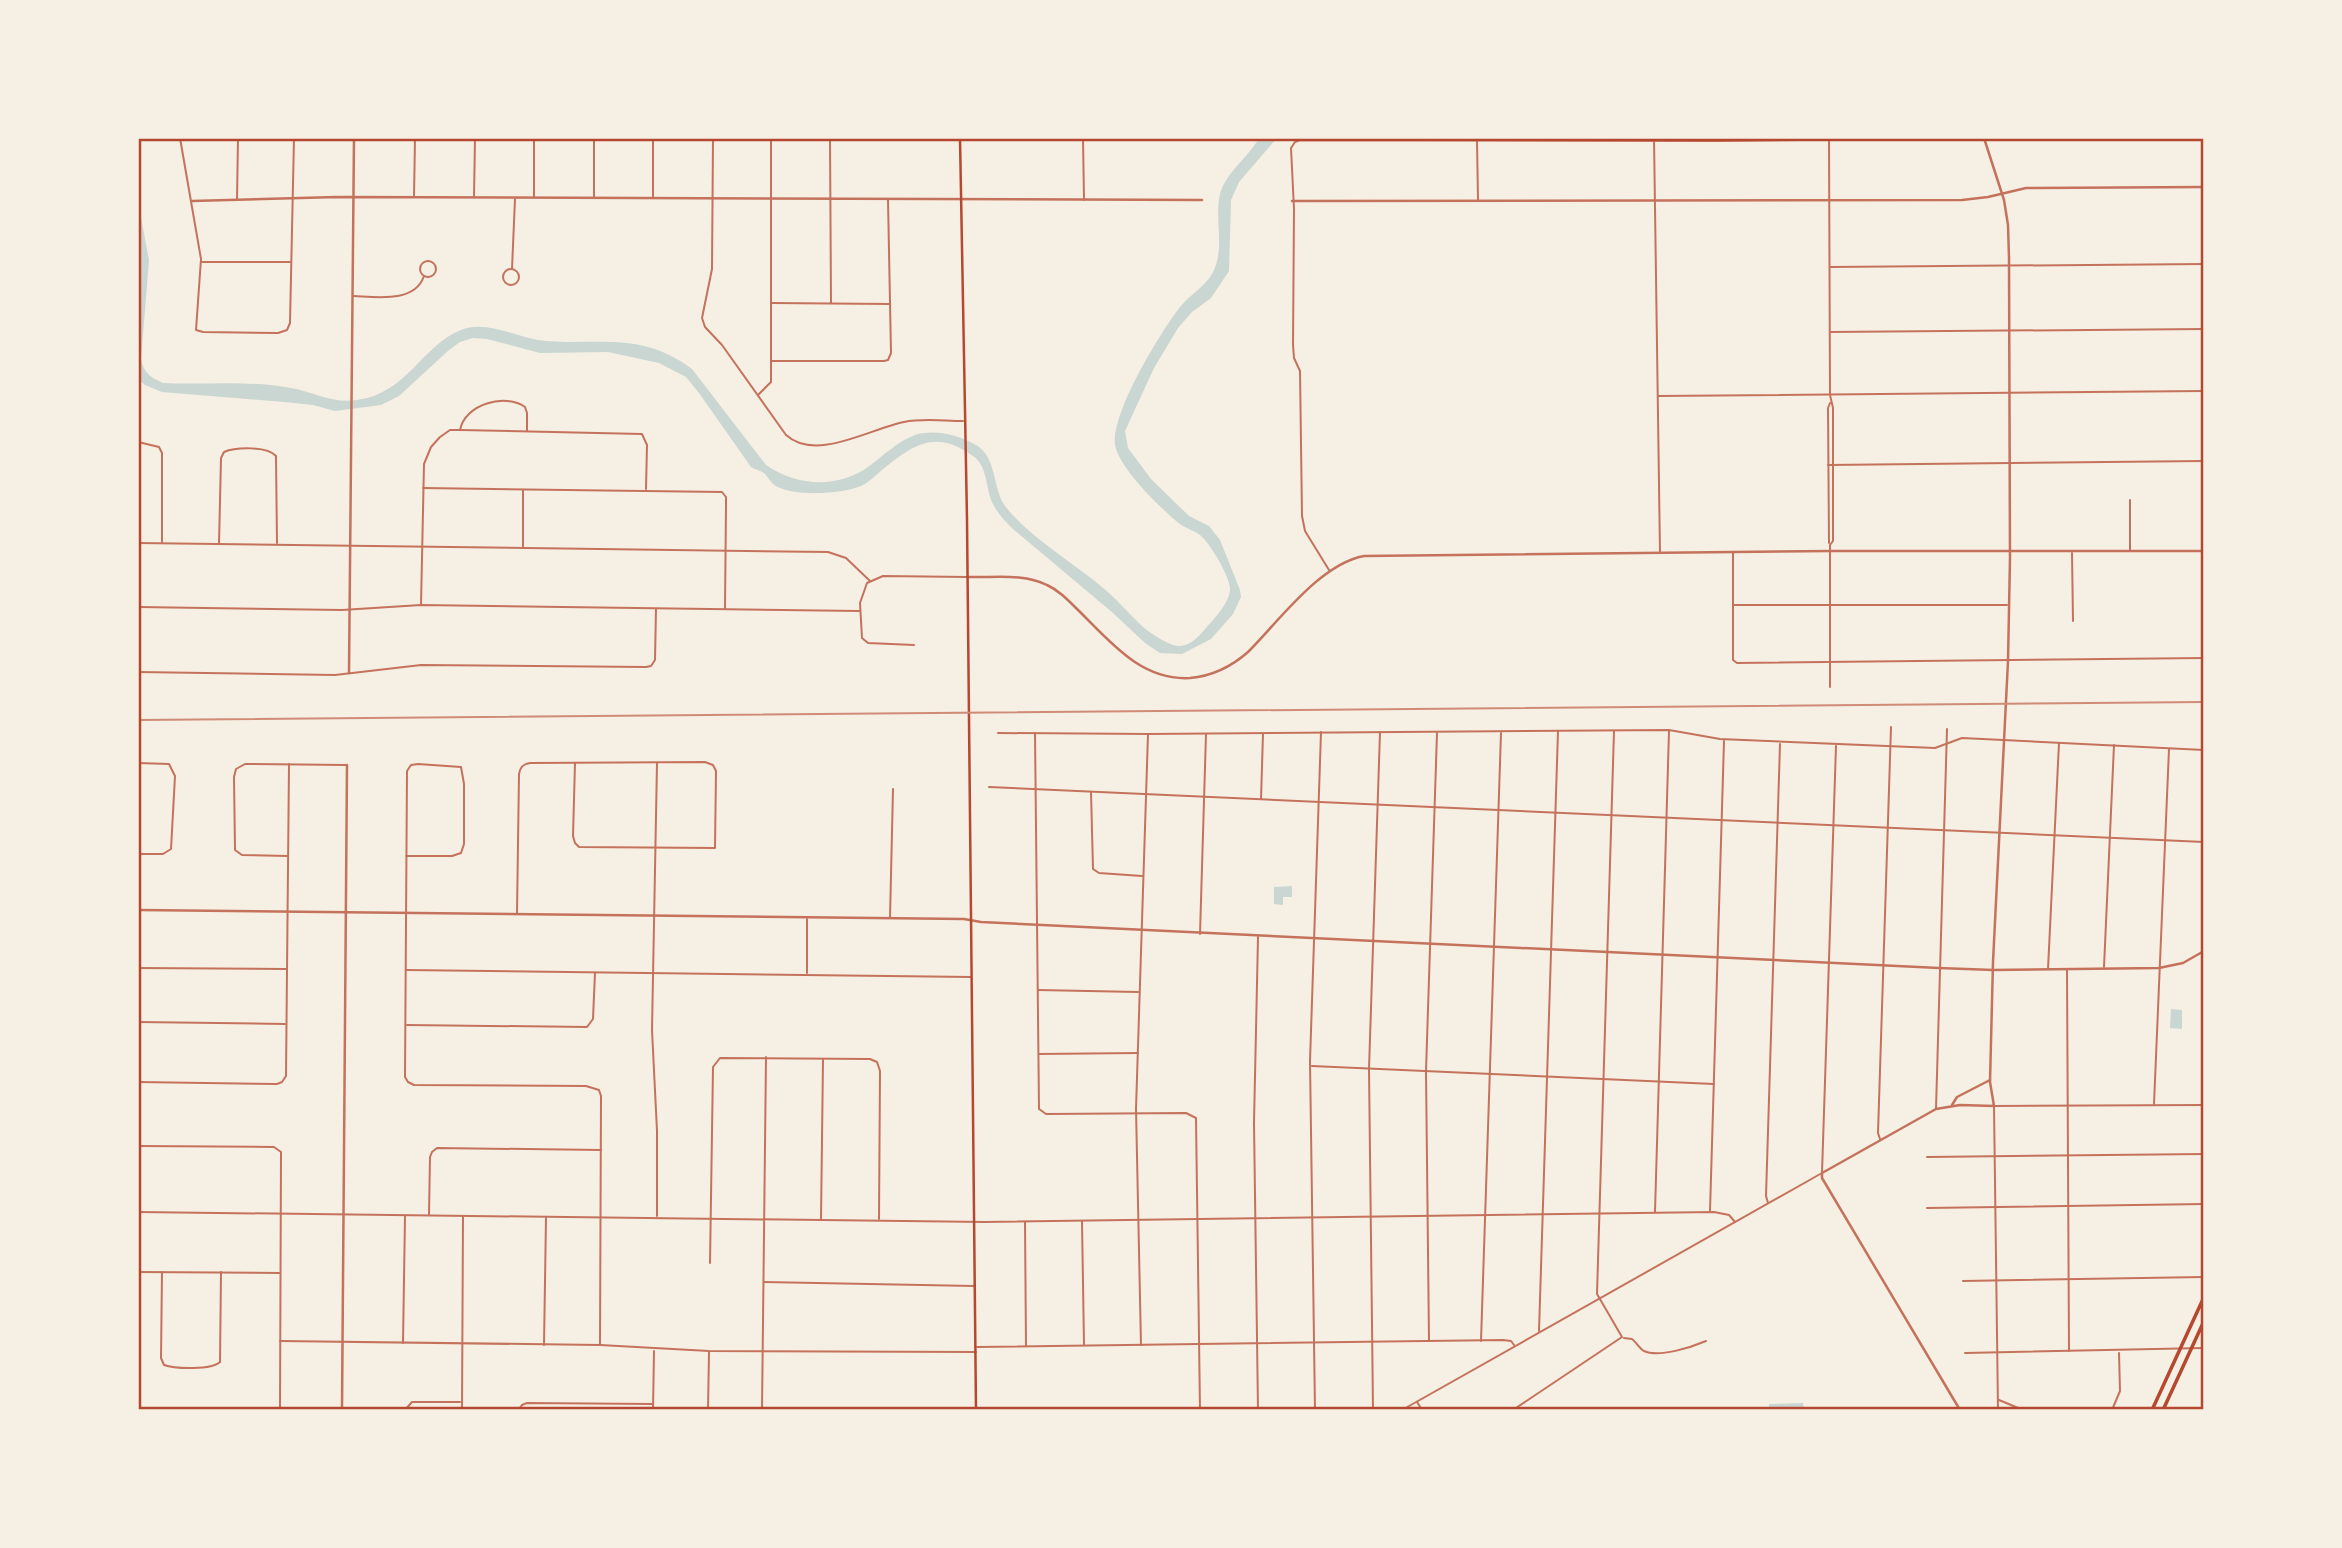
<svg xmlns="http://www.w3.org/2000/svg" width="2342" height="1548" viewBox="0 0 2342 1548" font-family="'Titillium Web',sans-serif">
<style>
.water{fill:#c9d6d2}
.lines{fill:none;stroke-linecap:round;stroke-linejoin:round}
.minor{stroke:#c5725c;stroke-width:2}
.tertiary{stroke:#c5725c;stroke-width:2.5}
.secondary{stroke:#b5482f;stroke-width:2.5}
.primary{stroke:#b5482f;stroke-width:3.5}
.rail{stroke:#cf8b77;stroke-width:2}
.neatline{fill:none;stroke:#b5482f;stroke-width:2.5}
</style>
<rect width="100%" height="100%" fill="#f6efe4"/>
<g class="water">
<path d="M1259 138H1277L1239 182 1231 200 1229 271 1211 298 1192 312 1178 328 1154 368 1125 431 1128 448 1151 479 1189 516 1209 526 1220 540 1240 590 1241 597 1233 614 1211 639 1182 654 1160 653 1145 643 1113 613 1013 529C1005 521 998 514 993 504 985 488 988 466 973 456 935 429 914 444 882 470 876 475 868 483 861 486 842 494 799 496 780 488 772 485 770 480 765 474 761 470 756 470 751 467L699 393 686 377 659 363 608 352 540 353 487 339 473 338 460 342 449 350 399 396 381 405 335 411 313 405 284 402 162 392 145 385 138 379V202L149 260 141 359C143 372 151 378 163 383 205 385 249 380 291 388 314 392 333 404 357 400 408 393 421 346 461 330 485 320 514 336 538 340 573 345 610 338 644 346 662 350 677 358 692 369L766 465C796 486 837 489 868 467 883 456 898 441 915 435 936 429 958 435 976 445 997 457 992 487 1005 506 1027 535 1073 563 1102 587 1117 599 1129 614 1143 627 1152 634 1166 644 1178 646 1190 647 1199 636 1206 628 1215 618 1229 603 1230 590 1231 578 1210 543 1200 535 1195 531 1187 529 1180 524 1162 510 1119 468 1115 445 1111 413 1160 333 1180 307 1190 295 1204 287 1212 274 1226 249 1214 220 1220 194 1226 172 1248 158 1259 138Z"/>
<polygon points="1292,886 1292,897 1283,897 1283,905 1274,904 1274,887"/>
<polygon points="2171,1009 2182,1010 2182,1029 2170,1028"/>
<polygon points="1803,1403 1804,1410 1769,1410 1769,1404"/>
</g>
<g class="lines">
<g class="minor">
<polyline points="180,138 201,259 196,330 203,332 278,333 287,330 290,323 294,138"/>
<path d="M713 138 712 269 702 318 705 327 722 345 786 435C816 462 869 429 904 422 923 418 944 421 963 421"/>
<polyline points="830,138 831,303"/>
<polyline points="1083,138 1084,200"/>
<polyline points="1654,138 1660,553"/>
<polyline points="1829,138 1830,395 1833,408 1833,541 1830,545 1830,687"/>
<polyline points="2202,138 2203,186"/>
<polyline points="1477,140 1478,200"/>
<polyline points="414,197 415,138"/>
<polyline points="474,197 475,138"/>
<polyline points="534,197 534,138"/>
<polyline points="594,197 594,138"/>
<polyline points="653,197 653,138"/>
<polyline points="237,200 238,138"/>
<circle cx="428" cy="269" r="8"/>
<polyline points="202,262 290,262"/>
<polyline points="1830,267 2204,264"/>
<polyline points="512,269 515,199"/>
<circle cx="511" cy="277" r="8"/>
<path d="M354 296C377 297 415 303 424 276"/>
<polyline points="772,303 889,304"/>
<polyline points="1830,332 2204,329"/>
<polyline points="771,361 884,361 888,360 891,353 888,200"/>
<polyline points="759,394 771,382 771,138"/>
<polyline points="1658,396 2204,391"/>
<polyline points="460,430 642,434 647,445 646,489"/>
<polyline points="138,442 159,447 162,453 162,542"/>
<polyline points="1828,465 2204,461"/>
<polyline points="423,488 722,492 726,497 726,506 725,608"/>
<polyline points="2130,500 2130,551"/>
<polyline points="138,543 828,552 846,558 870,581"/>
<polyline points="1829,543 1828,408 1830,403"/>
<path d="M219 544 221 458 224 452C236 447 267 446 276 456L277 543"/>
<polyline points="523,548 523,490"/>
<polyline points="1733,552 1733,660 1737,663 2204,658"/>
<polyline points="2072,553 2073,621"/>
<polyline points="1329,570 1305,531 1302,516 1300,371 1294,358 1293,345 1294,209 1291,148 1295,142 1300,140 1718,141 1958,138"/>
<path d="M421 605 424 464 431 447 440 437 450 430H460C465 404 505 393 525 407L527 413V431"/>
<polyline points="1733,605 2007,605"/>
<polyline points="138,607 342,610 421,605 860,611"/>
<polyline points="914,645 868,643 862,638 860,603 867,583 883,576 967,577"/>
<polyline points="138,672 335,675 421,665 646,667 651,666 655,660 656,609"/>
<polyline points="998,733 1148,734 1669,730 1720,739 1935,748 1962,738 2204,750"/>
<polyline points="1035,733 1039,1109 1046,1114 1186,1113 1196,1118 1200,1410"/>
<polyline points="138,763 169,764 175,776 171,849 163,854 138,854"/>
<polyline points="989,787 2204,842"/>
<polyline points="1091,792 1093,869 1099,873 1142,876"/>
<polyline points="1261,799 1263,734"/>
<polyline points="288,856 242,855 235,850 234,777 236,769 245,764 346,765"/>
<polyline points="406,856 452,856 461,853 464,844 464,784 461,767 418,764 411,765 407,771 405,1077 408,1082 414,1085 586,1086 599,1090 601,1096 600,1345"/>
<path d="M517 913 519 774C520 767 523 764 530 763L705 762 713 765 716 771 715 848 579 847 575 843 573 836 575 763"/>
<polyline points="890,918 893,789"/>
<polyline points="1200,934 1206,734"/>
<polyline points="1258,937 1254,1123 1258,1410"/>
<polyline points="2104,967 2114,745"/>
<polyline points="138,968 286,969"/>
<polyline points="2048,969 2059,743"/>
<polyline points="406,970 971,977"/>
<polyline points="2067,970 2069,1351"/>
<polyline points="807,973 807,919"/>
<polyline points="1038,990 1138,992"/>
<polyline points="138,1022 285,1024"/>
<polyline points="407,1025 587,1027 593,1019 595,973"/>
<polyline points="1039,1054 1138,1053"/>
<polyline points="1312,1066 1714,1084"/>
<polyline points="138,1082 277,1084 282,1082 286,1076 289,764"/>
<polyline points="2154,1104 2169,749"/>
<polyline points="1936,1109 1947,729"/>
<polyline points="1880,1139 1878,1133 1891,727"/>
<polyline points="138,1146 274,1147 281,1152 280,1410"/>
<polyline points="1927,1157 2204,1154"/>
<polyline points="1768,1203 1766,1196 1780,744"/>
<polyline points="1927,1208 2204,1204"/>
<polyline points="1710,1211 1724,741"/>
<polyline points="138,1212 985,1222 1714,1212 1729,1215 1735,1222"/>
<polyline points="1655,1212 1669,731"/>
<polyline points="429,1214 430,1157 432,1152 437,1148 601,1150"/>
<polyline points="657,1216 657,1131 652,1030 657,763"/>
<polyline points="821,1219 823,1060"/>
<polyline points="1082,1221 1084,1345"/>
<polyline points="1025,1222 1026,1346"/>
<polyline points="710,1263 713,1067 720,1058 870,1059 877,1062 880,1071 879,1219"/>
<polyline points="138,1272 280,1273"/>
<path d="M162 1272 161 1358 164 1365C175 1369 212 1370 220 1362L221 1272"/>
<polyline points="1963,1281 2204,1277"/>
<polyline points="764,1282 974,1286"/>
<polyline points="1539,1331 1558,731"/>
<path d="M1624 1338 1632 1339C1636 1342 1640 1349 1644 1351 1659 1358 1692 1347 1706 1341"/>
<polyline points="280,1341 600,1345 709,1351 976,1352"/>
<polyline points="1429,1341 1426,1071 1437,733"/>
<polyline points="1481,1341 1501,733"/>
<polyline points="403,1343 405,1216"/>
<polyline points="544,1345 546,1218"/>
<polyline points="1141,1345 1136,1109 1148,734"/>
<polyline points="977,1347 1503,1340 1511,1341 1514,1345"/>
<polyline points="1965,1353 2204,1348"/>
<polyline points="1999,1400 2023,1410"/>
<polyline points="1417,1402 1422,1410"/>
<polyline points="405,1410 412,1402 460,1402"/>
<polyline points="462,1410 463,1216"/>
<polyline points="518,1410 522,1405 527,1403 653,1404"/>
<polyline points="653,1410 654,1351"/>
<polyline points="708,1410 709,1352"/>
<polyline points="762,1410 766,1057"/>
<polyline points="1315,1410 1310,1061 1321,732"/>
<polyline points="1373,1410 1369,1069 1380,732"/>
<polyline points="1402,1410 1822,1173 1836,746"/>
<polyline points="1513,1410 1622,1337 1597,1294 1614,731"/>
<polyline points="1998,1410 1994,1106 2204,1105"/>
<polyline points="2112,1410 2120,1391 2119,1353"/>
</g>
<g class="tertiary">
<polyline points="192,201 337,197 1202,200"/>
<polyline points="1292,201 1962,200 1988,197 2026,188 2204,187"/>
<path d="M968 577C994 578 1023 573 1047 585 1058 590 1067 599 1076 608 1109 640 1140 681 1190 678 1213 676 1231 667 1248 652 1279 621 1320 564 1364 556L1830 551H2204"/>
<polyline points="349,673 354,138"/>
<polyline points="138,910 964,919 981,922 1939,968 1993,970 2159,968 2183,963 2204,951"/>
<polyline points="1952,1105 1957,1097 1990,1080"/>
<polyline points="342,1410 347,765"/>
<polyline points="1960,1410 1822,1178 1822,1173 1831,1168 1936,1109 1960,1105 1994,1106 1990,1082 1993,962 2008,661 2010,558 2009,258 2008,225 2004,200 1984,138"/>
</g>
<polyline class="secondary" points="960,138 967,520 976,1410"/>
<g class="primary">
<polyline points="2152,1410 2204,1297"/>
<polyline points="2163,1410 2204,1321"/>
</g>
<polyline class="rail" points="138,720 2204,702"/>
</g>
<rect width="2342" height="1548" fill="none" stroke="#f6efe4" stroke-width="280"/>
<rect x="140" y="140" width="2062" height="1268" class="neatline"/>
</svg>
